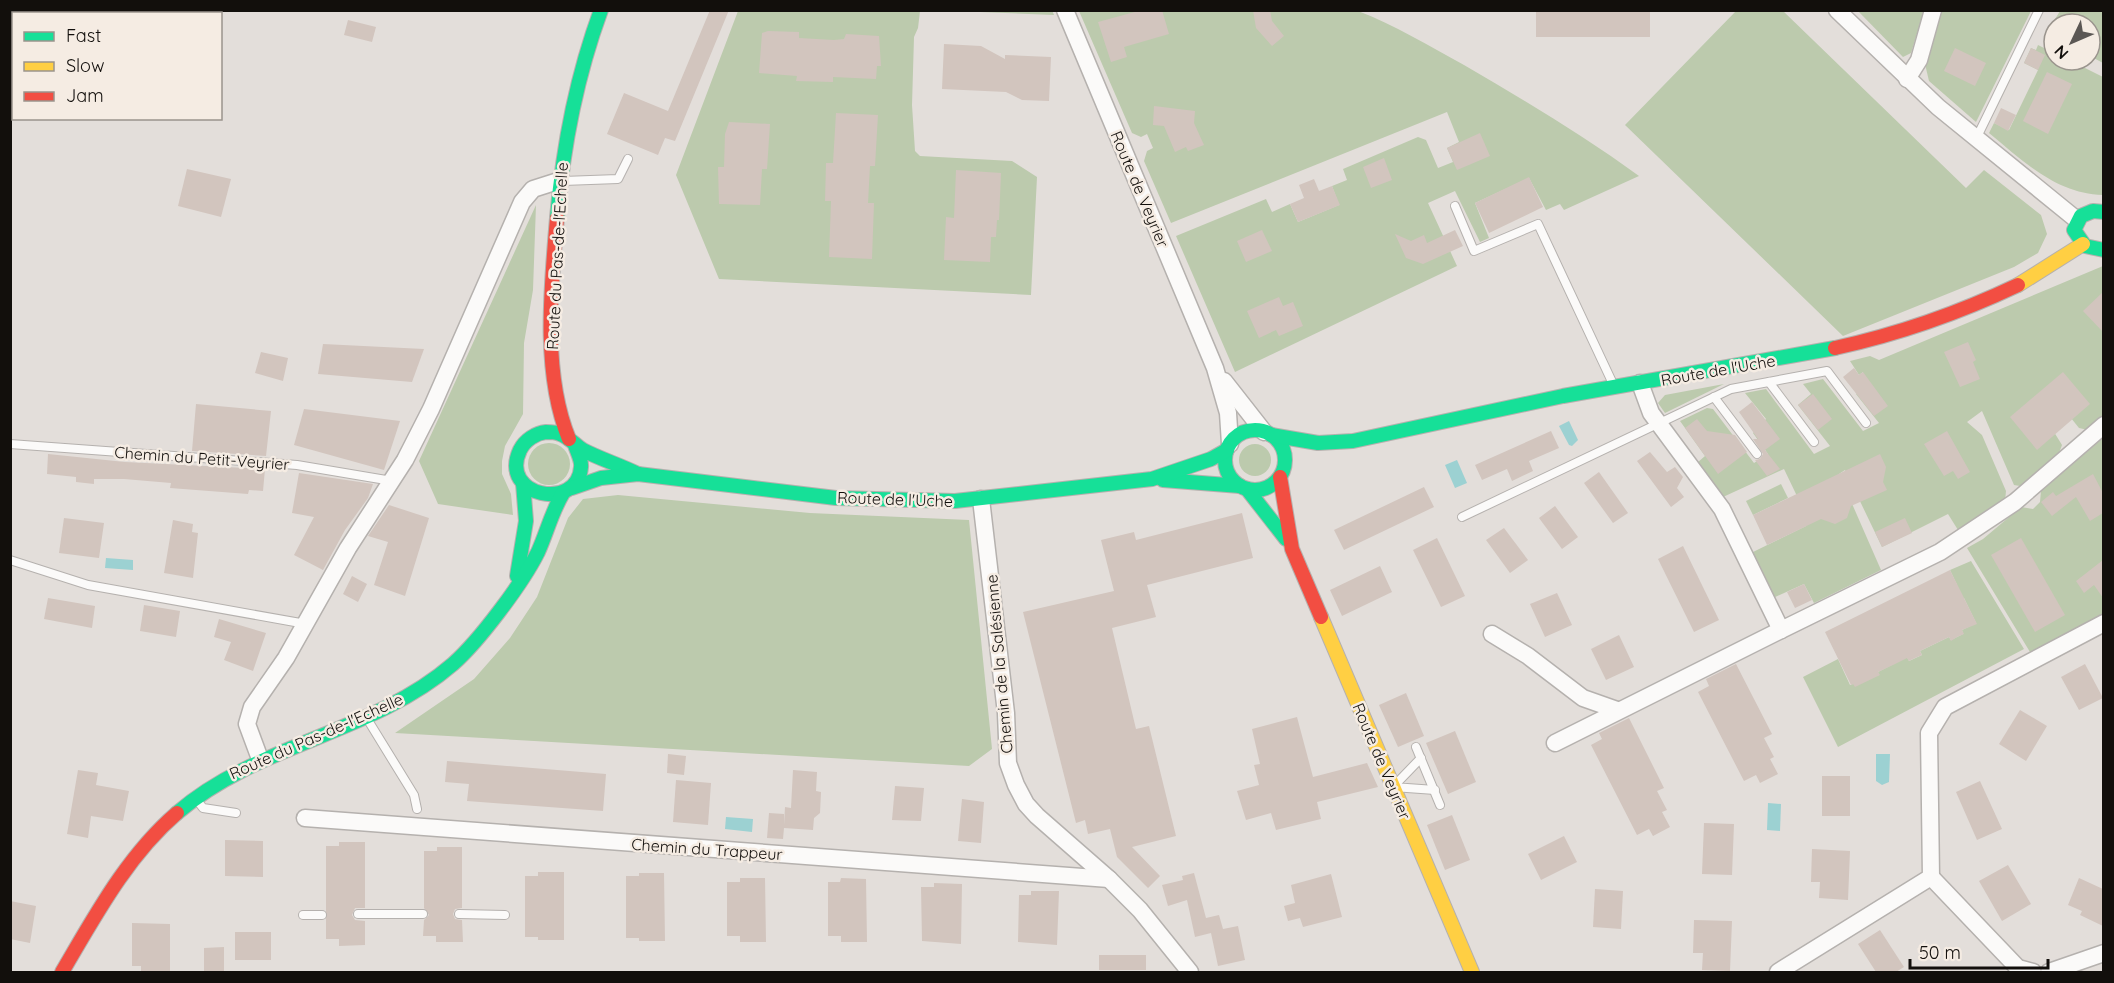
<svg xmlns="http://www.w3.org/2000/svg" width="2114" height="983" viewBox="0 0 2114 983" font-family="Quicksand,sans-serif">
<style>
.green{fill:#bccaad}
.water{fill:#9cd1d2}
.building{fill:#d2c5be}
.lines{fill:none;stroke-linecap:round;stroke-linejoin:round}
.lane-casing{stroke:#b5b1ae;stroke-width:10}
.street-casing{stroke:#b5b1ae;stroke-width:19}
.fast-casing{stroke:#b5b1ae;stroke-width:16}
.slow-casing{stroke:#b5b1ae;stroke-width:16}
.jam-casing{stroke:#b5b1ae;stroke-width:16}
.lane{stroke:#fbfaf9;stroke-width:8}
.street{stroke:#fbfaf9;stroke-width:16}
.fast{stroke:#16e098;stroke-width:14}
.slow{stroke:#ffcf43;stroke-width:14}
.jam{stroke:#f24e42;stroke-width:14}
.labels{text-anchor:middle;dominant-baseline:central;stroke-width:5;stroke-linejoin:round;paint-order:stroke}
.street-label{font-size:16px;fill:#120f0c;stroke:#f5ece3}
</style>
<rect width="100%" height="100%" fill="#e3deda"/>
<g class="green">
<polygon points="1052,10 1054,15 955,11 955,10"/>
<polygon points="738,11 920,11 918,28 914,37 912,105 915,151 920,156 1012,161 1037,177 1031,295 719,279 676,175"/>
<path d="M1079 11H1358C1395 25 1429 46 1464 65 1524 100 1583 135 1639 176L1564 210 1560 204 1546 210 1529 178 1475 203 1489 238 1480 242 1455 191 1428 203 1457 266 1235 372 1176 236 1266 199 1272 212 1290 204 1298 222 1339 205 1332 186 1347 180 1343 169 1418 137 1426 140 1438 168 1453 162 1447 148 1459 142 1447 112 1171 223 1144 161 1147 151 1153 148 1147 134 1141 137 1132 133Z"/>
<polygon points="1736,11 1783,11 1966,188 1984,170 2041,215 2047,234 2038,253 2014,267 1843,336 1625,125"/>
<polygon points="1858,11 1924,11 1911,53 1903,57"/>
<polygon points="1942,11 2031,11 1976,122 1929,81 1925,64"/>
<polygon points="2060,11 2103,11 2103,63 2090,56 2090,24 2054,24 2054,38 2046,34"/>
<path d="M2038 45 2054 53V60H2069L2103 77V195C2057 194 2024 162 1989 133L1994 123 2009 130 2038 70 2024 63 2031 48 2036 50Z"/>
<polygon points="536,205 533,290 524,343 523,414 505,446 502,461 502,474 511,494 513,515 438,504 419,461"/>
<polygon points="2103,266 2103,415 2088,430 2079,428 2071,418 2054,432 2062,445 2059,453 2020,486 2014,485 1982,411 1967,422 1982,435 2006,491 2005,501 1976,522 1958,530 1948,514 1882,547 1845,470 1839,474 1881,570 1814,603 1804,584 1773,598 1751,553 1806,526 1796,494 1784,469 1723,497 1697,463 1705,456 1680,421 1707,408 1713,409 1754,463 1768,454 1753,433 1766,419 1745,393 1766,389 1814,454 1830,446 1798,405 1811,394 1803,384 1823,379 1863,431 1879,423 1856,394 1863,389 1863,372 1859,375 1850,361 1870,356 1879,360"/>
<polygon points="1724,384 1665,413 1658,403 1665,395"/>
<polygon points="2103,438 2103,615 2030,652 1967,548 1983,539 2021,507 2033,509 2040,502 2041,491"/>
<circle cx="549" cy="464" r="21"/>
<circle cx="1255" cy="460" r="16"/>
<polygon points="1781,484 1788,498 1753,515 1746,501"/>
<polygon points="618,495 810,513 969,520 992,749 969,766 395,733 474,679 510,638 537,597 568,518 583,499"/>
<polygon points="1971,561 2024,649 1838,747 1803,677 1838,659 1850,685 1879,675 1878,672 1907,657 1909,661 1922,655 1920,651 1949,637 1951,640 1963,634 1962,630 1976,623 1964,598 1949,605 1957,585 1950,570"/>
</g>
<g class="water">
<polygon points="1569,421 1578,440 1572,446 1569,445 1559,426"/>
<polygon points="1457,460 1467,483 1455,488 1445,465"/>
<polygon points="106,558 133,560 133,570 105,568"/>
<polygon points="1876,754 1890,754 1889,782 1882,785 1876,781"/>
<polygon points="1768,803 1781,804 1780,831 1767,830"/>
<polygon points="726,817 753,819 752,832 725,829"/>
</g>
<g class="building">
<polygon points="710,10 729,10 675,141 665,138 658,155 607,134 624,93 668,111"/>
<polygon points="1142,10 1162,10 1169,34 1124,47 1127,57 1111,62 1098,22"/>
<polygon points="1253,10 1270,10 1272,21 1284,36 1272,46 1256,28"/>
<rect x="1536" y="10" width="114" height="27"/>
<polygon points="348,20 376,27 372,42 344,35"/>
<polygon points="768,31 799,32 799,38 834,40 844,39 846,34 879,36 881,66 877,66 876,79 833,77 833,82 796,81 797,76 759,73 762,33"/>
<polygon points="944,44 981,46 1005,59 1005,55 1051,57 1049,101 1022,100 1006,92 942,89"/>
<polygon points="1955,48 1986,63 1975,86 1944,71"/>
<polygon points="2031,48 2045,55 2038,70 2024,63"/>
<polygon points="2047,72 2072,84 2048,134 2023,121"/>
<polygon points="1154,106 1195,111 1194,123 1204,145 1188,151 1186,147 1175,152 1164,126 1153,125"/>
<polygon points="2001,108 2016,115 2008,131 1994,123"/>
<polygon points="836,113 878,115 875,166 870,166 868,203 874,203 872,259 829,257 831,201 825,201 826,163 833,163"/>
<polygon points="729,122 770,124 767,169 762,169 760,205 719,204 718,167 724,167 725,134"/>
<polygon points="1480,133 1490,156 1457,170 1447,148"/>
<polygon points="1384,158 1392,180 1371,188 1363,167"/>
<polygon points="187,169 231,179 221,217 178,206"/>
<polygon points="956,170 1001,173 999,220 997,220 996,237 991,237 990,262 944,260 946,217 954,218"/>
<polygon points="1529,177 1543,207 1489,233 1475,203"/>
<polygon points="1314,179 1319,191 1332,186 1340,205 1298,222 1290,204 1304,198 1299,185"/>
<polygon points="1262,230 1272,251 1246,262 1237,241"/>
<polygon points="1455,230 1463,246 1423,264 1406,258 1395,234 1411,241 1424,235 1427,243"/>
<polygon points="2103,292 2103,332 2083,311"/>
<polygon points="1279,297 1283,306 1293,302 1303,326 1279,336 1276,330 1259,338 1247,311"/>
<polygon points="1968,342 1976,360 1973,362 1980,379 1960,387 1944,352"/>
<polygon points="323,344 424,349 412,382 318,374"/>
<polygon points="261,352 288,358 283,381 255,373"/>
<polygon points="1854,368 1859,375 1863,372 1888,406 1874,416 1843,377"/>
<polygon points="2063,372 2090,404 2037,450 2010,417"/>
<polygon points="1813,394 1832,419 1818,430 1798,405"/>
<polygon points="1752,402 1780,439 1765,450 1780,469 1767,476 1755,460 1760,459 1763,454 1753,439 1758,439 1739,412"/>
<polygon points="196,404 271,411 266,456 192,451"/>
<polygon points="304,409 400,421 384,470 294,445"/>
<polygon points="1697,419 1707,431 1735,435 1747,452 1718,474 1685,428"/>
<polygon points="1551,431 1559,448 1529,461 1533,471 1512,481 1507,469 1482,480 1475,465"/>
<polygon points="1947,431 1970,472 1958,479 1953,471 1944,476 1924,444"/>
<polygon points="1650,452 1667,472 1675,467 1683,477 1677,488 1684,497 1671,507 1637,461"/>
<polygon points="48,454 125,462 265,469 263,491 249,490 248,494 170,488 171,483 124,479 94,479 94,484 76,482 76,477 47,474"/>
<polygon points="1880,454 1886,467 1883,482 1887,490 1851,506 1847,518 1835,524 1821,519 1767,545 1753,515"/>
<polygon points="1599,472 1628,513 1613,523 1584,483"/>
<polygon points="299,473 373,484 368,498 345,530 323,570 294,555 314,517 292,513"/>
<polygon points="2093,474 2103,493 2103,513 2090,521 2076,497 2052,516 2041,502 2053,492 2056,496"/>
<polygon points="1424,487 1434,507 1344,550 1334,530"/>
<polygon points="389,505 429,518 405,596 374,585 388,542 368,536"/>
<polygon points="1555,506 1578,537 1562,549 1539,518"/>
<polygon points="1242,513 1253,558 1147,585 1156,617 1112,628 1136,729 1149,726 1176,836 1132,847 1160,876 1148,888 1117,857 1110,829 1088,834 1085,820 1076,823 1023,612 1114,591 1101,540 1134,532 1136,540"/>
<polygon points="64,518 104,523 99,558 59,553"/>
<polygon points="1905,518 1912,533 1882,547 1875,532"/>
<polygon points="173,520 193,524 192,532 198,533 193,578 164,573"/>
<polygon points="1504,528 1528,560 1510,573 1486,540"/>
<polygon points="1437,538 1465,596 1441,607 1413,550"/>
<polygon points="2021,538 2065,615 2035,632 1991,555"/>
<polygon points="1683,546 1719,620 1694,632 1658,559"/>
<polygon points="2103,560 2103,598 2094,585 2084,593 2076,581"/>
<polygon points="1380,566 1392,592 1342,616 1330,590"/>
<polygon points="1950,570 1977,624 1962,630 1964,634 1957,637 1951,641 1949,637 1920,651 1922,655 1915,658 1909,661 1907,658 1893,665 1878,672 1880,675 1855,687 1853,684 1851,685 1825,632"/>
<polygon points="352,576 367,584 358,602 343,594"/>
<polygon points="1804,584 1812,600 1795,608 1787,592"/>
<polygon points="1557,593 1572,625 1545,637 1530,604"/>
<polygon points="48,598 95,606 92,628 44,619"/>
<polygon points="144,605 180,611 176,637 140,631"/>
<polygon points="219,619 266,633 253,671 224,660 231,642 214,637"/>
<polygon points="1619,635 1634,667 1606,680 1591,649"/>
<polygon points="1736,664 1772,734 1764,738 1774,757 1770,759 1778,774 1760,783 1756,775 1744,781 1698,692 1709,686 1706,679"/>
<polygon points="2085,664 2103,698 2079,710 2061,677"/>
<polygon points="1406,693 1424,736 1398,747 1379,705"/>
<polygon points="2020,710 2047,726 2026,761 1999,744"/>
<polygon points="1297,717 1313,777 1367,763 1378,787 1317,802 1321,819 1276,830 1271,813 1246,820 1237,791 1259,785 1254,765 1260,764 1252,729"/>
<polygon points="1629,718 1664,788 1657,791 1667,810 1662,812 1670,827 1653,836 1649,829 1637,835 1591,745 1602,739 1599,733"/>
<polygon points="1455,731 1476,782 1448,794 1426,743"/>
<polygon points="668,754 686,756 684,775 667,773"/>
<polygon points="447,761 606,774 603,811 467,801 469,784 445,782"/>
<polygon points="78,770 98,773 96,785 129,791 123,821 91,816 88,838 67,834"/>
<polygon points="793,770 817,772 816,791 821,792 820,813 814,818 813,830 784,828 783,839 767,838 769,813 784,814 784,825 785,807 791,808"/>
<rect x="1822" y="776" width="28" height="40"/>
<polygon points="676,780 711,783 708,825 673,822"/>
<polygon points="1980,781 2002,829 1977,840 1956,792"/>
<polygon points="895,786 924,788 921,821 892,820"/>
<polygon points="962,799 984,802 981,843 958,841"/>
<polygon points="1452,815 1470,860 1445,870 1427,825"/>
<polygon points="1704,823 1734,824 1732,875 1702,874"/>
<polygon points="1564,836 1577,862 1541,880 1528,854"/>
<polygon points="225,840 263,841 263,877 225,876"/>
<polygon points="339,842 365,842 365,908 355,908 352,915 355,920 365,921 365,945 339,946 339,939 326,939 326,846 339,846"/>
<polygon points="437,847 462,847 462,908 455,909 453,914 455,919 462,920 463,942 436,942 436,936 423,936 424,920 429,915 424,908 424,851 437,851"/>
<polygon points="1812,849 1850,851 1848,900 1819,898 1820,882 1811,882"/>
<polygon points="2008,865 2031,904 2002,921 1979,881"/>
<polygon points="538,872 564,872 564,940 538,940 538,937 525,937 525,876 538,876"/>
<polygon points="639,873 664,873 665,941 639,941 639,938 626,938 626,876 639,876"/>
<polygon points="1194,873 1206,918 1219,915 1223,929 1238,926 1245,960 1218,966 1211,933 1195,937 1187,900 1168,906 1162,885 1183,880 1182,876"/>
<polygon points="1331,874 1342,917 1303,927 1300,918 1288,921 1284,906 1295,903 1291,885"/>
<polygon points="740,878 765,878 766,942 740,942 740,936 727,936 727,882 740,882"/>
<polygon points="841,878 866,879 867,942 841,942 841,936 828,936 828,882 840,882"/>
<polygon points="2079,878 2103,889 2103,926 2080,915 2082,911 2068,905"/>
<polygon points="934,883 962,884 961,944 922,941 921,887 934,887"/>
<polygon points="1595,889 1623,891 1621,929 1593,927"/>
<polygon points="1031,891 1059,891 1057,945 1018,942 1019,895 1031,895"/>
<polygon points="10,901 36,906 30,943 10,939"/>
<polygon points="1694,920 1732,921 1730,971 1702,970 1703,953 1693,953"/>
<polygon points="132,923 170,924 170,972 141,972 141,966 132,966"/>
<polygon points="1880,930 1904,967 1896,972 1876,972 1858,944"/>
<rect x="235" y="932" width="36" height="28"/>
<polygon points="224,947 224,972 204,972 204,948"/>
<rect x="1099" y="955" width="47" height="15"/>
</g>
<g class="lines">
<defs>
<g id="lane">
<polyline points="1976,139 2039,10"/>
<polyline points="563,181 618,179 628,159"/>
<polyline points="1455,206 1474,251 1538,224 1614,386"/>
<polyline points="1769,382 1814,442"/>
<polyline points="1714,397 1757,454"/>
<polyline points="10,444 297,465 392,481"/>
<polyline points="1462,517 1731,389 1827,371 1866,423"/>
<polyline points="10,560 88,585 306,624"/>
<polyline points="366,717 414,795 417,809"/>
<polyline points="1416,747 1440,805"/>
<polyline points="1421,758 1393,787 1435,790"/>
<polyline points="196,799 203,808 236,813"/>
<polyline points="358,914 423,914"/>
<polyline points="459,914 505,915"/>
<polyline points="303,915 322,915"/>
</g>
<g id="street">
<polyline points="1065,10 1215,368 1228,413 1230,444"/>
<polyline points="1837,10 1938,107 2077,220"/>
<polyline points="1907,79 1919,60 1933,10"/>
<polyline points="1224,381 1264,432"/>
<polyline points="1640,383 1651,413 1722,509 1781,630 1940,552 2015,502 2104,425"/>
<polyline points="981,499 1006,713 1008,763 1016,785 1026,804 1037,816 1109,879 1140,910 1190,972"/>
<polyline points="1492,634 1528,656 1583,698 1617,710"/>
<polyline points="1555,743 1781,630"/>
<polyline points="260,759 247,724 252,707 286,658 348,548 405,460 431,409 522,202 533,189 558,181"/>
<polyline points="305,818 1109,879"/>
<polyline points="1931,877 2018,968 2033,972"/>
<polyline points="1778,972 1931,877 1929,733 1945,707 2104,623"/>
<polyline points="2049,972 2104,953"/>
</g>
<g id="fast">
<polyline points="2104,212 2093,211 2081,216 2074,230 2085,246 2104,250"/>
<path d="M557 218C563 146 576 78 601 10"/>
<circle cx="1255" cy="460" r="30"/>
<polyline points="1271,435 1318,443 1353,441 1563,396 1835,348"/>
<path d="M575 445C577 452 582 460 581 467 578 512 498 497 520 450 525 440 536 433 546 432 551 432 556 432 560 434 569 437 575 445 583 450 600 459 620 465 638 474"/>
<polyline points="1163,480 1240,486"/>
<polyline points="572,488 601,478 638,474 836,498 955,501 1152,479 1211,459 1227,450"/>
<polyline points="1247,489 1286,539"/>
<polyline points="517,576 526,521 523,483"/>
<path d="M177 813C258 743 372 734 453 664 479 641 522 584 538 552 547 532 552 511 563 493"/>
</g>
<g id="slow">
<polyline points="2018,285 2083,244"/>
<polyline points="1321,617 1472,972"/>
</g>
<g id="jam">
<path d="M557 218C551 288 542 373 569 439"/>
<path d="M1835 348C1899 334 1959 313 2018 285"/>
<polyline points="1280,477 1292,549 1321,617"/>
<path d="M62 972C95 916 127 856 177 813"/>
</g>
</defs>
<use href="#lane" class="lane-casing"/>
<use href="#street" class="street-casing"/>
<use href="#fast" class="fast-casing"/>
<use href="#slow" class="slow-casing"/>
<use href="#jam" class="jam-casing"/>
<use href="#lane" class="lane"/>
<use href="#street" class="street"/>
<use href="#fast" class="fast"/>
<use href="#slow" class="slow"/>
<use href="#jam" class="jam"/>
</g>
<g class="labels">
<g class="street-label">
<text transform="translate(1140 189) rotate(67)">Route de Veyrier</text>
<text transform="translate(557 256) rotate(-87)">Route du Pas-de-l'Echelle</text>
<text transform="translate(1718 370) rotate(-10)">Route de l'Uche</text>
<text transform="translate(202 458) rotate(4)">Chemin du Petit-Veyrier</text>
<text transform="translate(895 499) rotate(2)">Route de l'Uche</text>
<text transform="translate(999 664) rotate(-95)">Chemin de la Salésienne</text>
<text transform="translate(316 736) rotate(-24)">Route du Pas-de-l'Echelle</text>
<text transform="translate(1382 761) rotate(67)">Route de Veyrier</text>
<text transform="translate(707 849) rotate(4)">Chemin du Trappeur</text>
</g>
</g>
<rect width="2114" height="983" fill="none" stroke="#120f0c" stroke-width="24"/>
<rect x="12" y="12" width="210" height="108" fill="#f5ece3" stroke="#9a948d" stroke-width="1.5"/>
<rect x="24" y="32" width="30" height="9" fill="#16e098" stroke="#9a948d" stroke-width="1.5"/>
<text x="66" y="42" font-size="18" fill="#120f0c">Fast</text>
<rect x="24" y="62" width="30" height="9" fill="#ffcf43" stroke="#9a948d" stroke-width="1.5"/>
<text x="66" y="72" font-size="18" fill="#120f0c">Slow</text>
<rect x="24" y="92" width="30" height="9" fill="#f24e42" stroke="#9a948d" stroke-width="1.5"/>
<text x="66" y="102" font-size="18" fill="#120f0c">Jam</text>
<g transform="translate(2072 42) rotate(226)"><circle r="28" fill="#f5ece3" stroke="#9a948d" stroke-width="1.5"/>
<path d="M0-4.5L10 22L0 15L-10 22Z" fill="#5b5754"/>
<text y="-9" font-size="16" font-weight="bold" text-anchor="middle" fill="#120f0c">N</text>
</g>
<path d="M1910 959v9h138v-9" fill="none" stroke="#120f0c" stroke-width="3"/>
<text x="1919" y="959" font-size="18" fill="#120f0c" stroke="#f5ece3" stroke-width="4.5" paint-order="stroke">50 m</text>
</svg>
